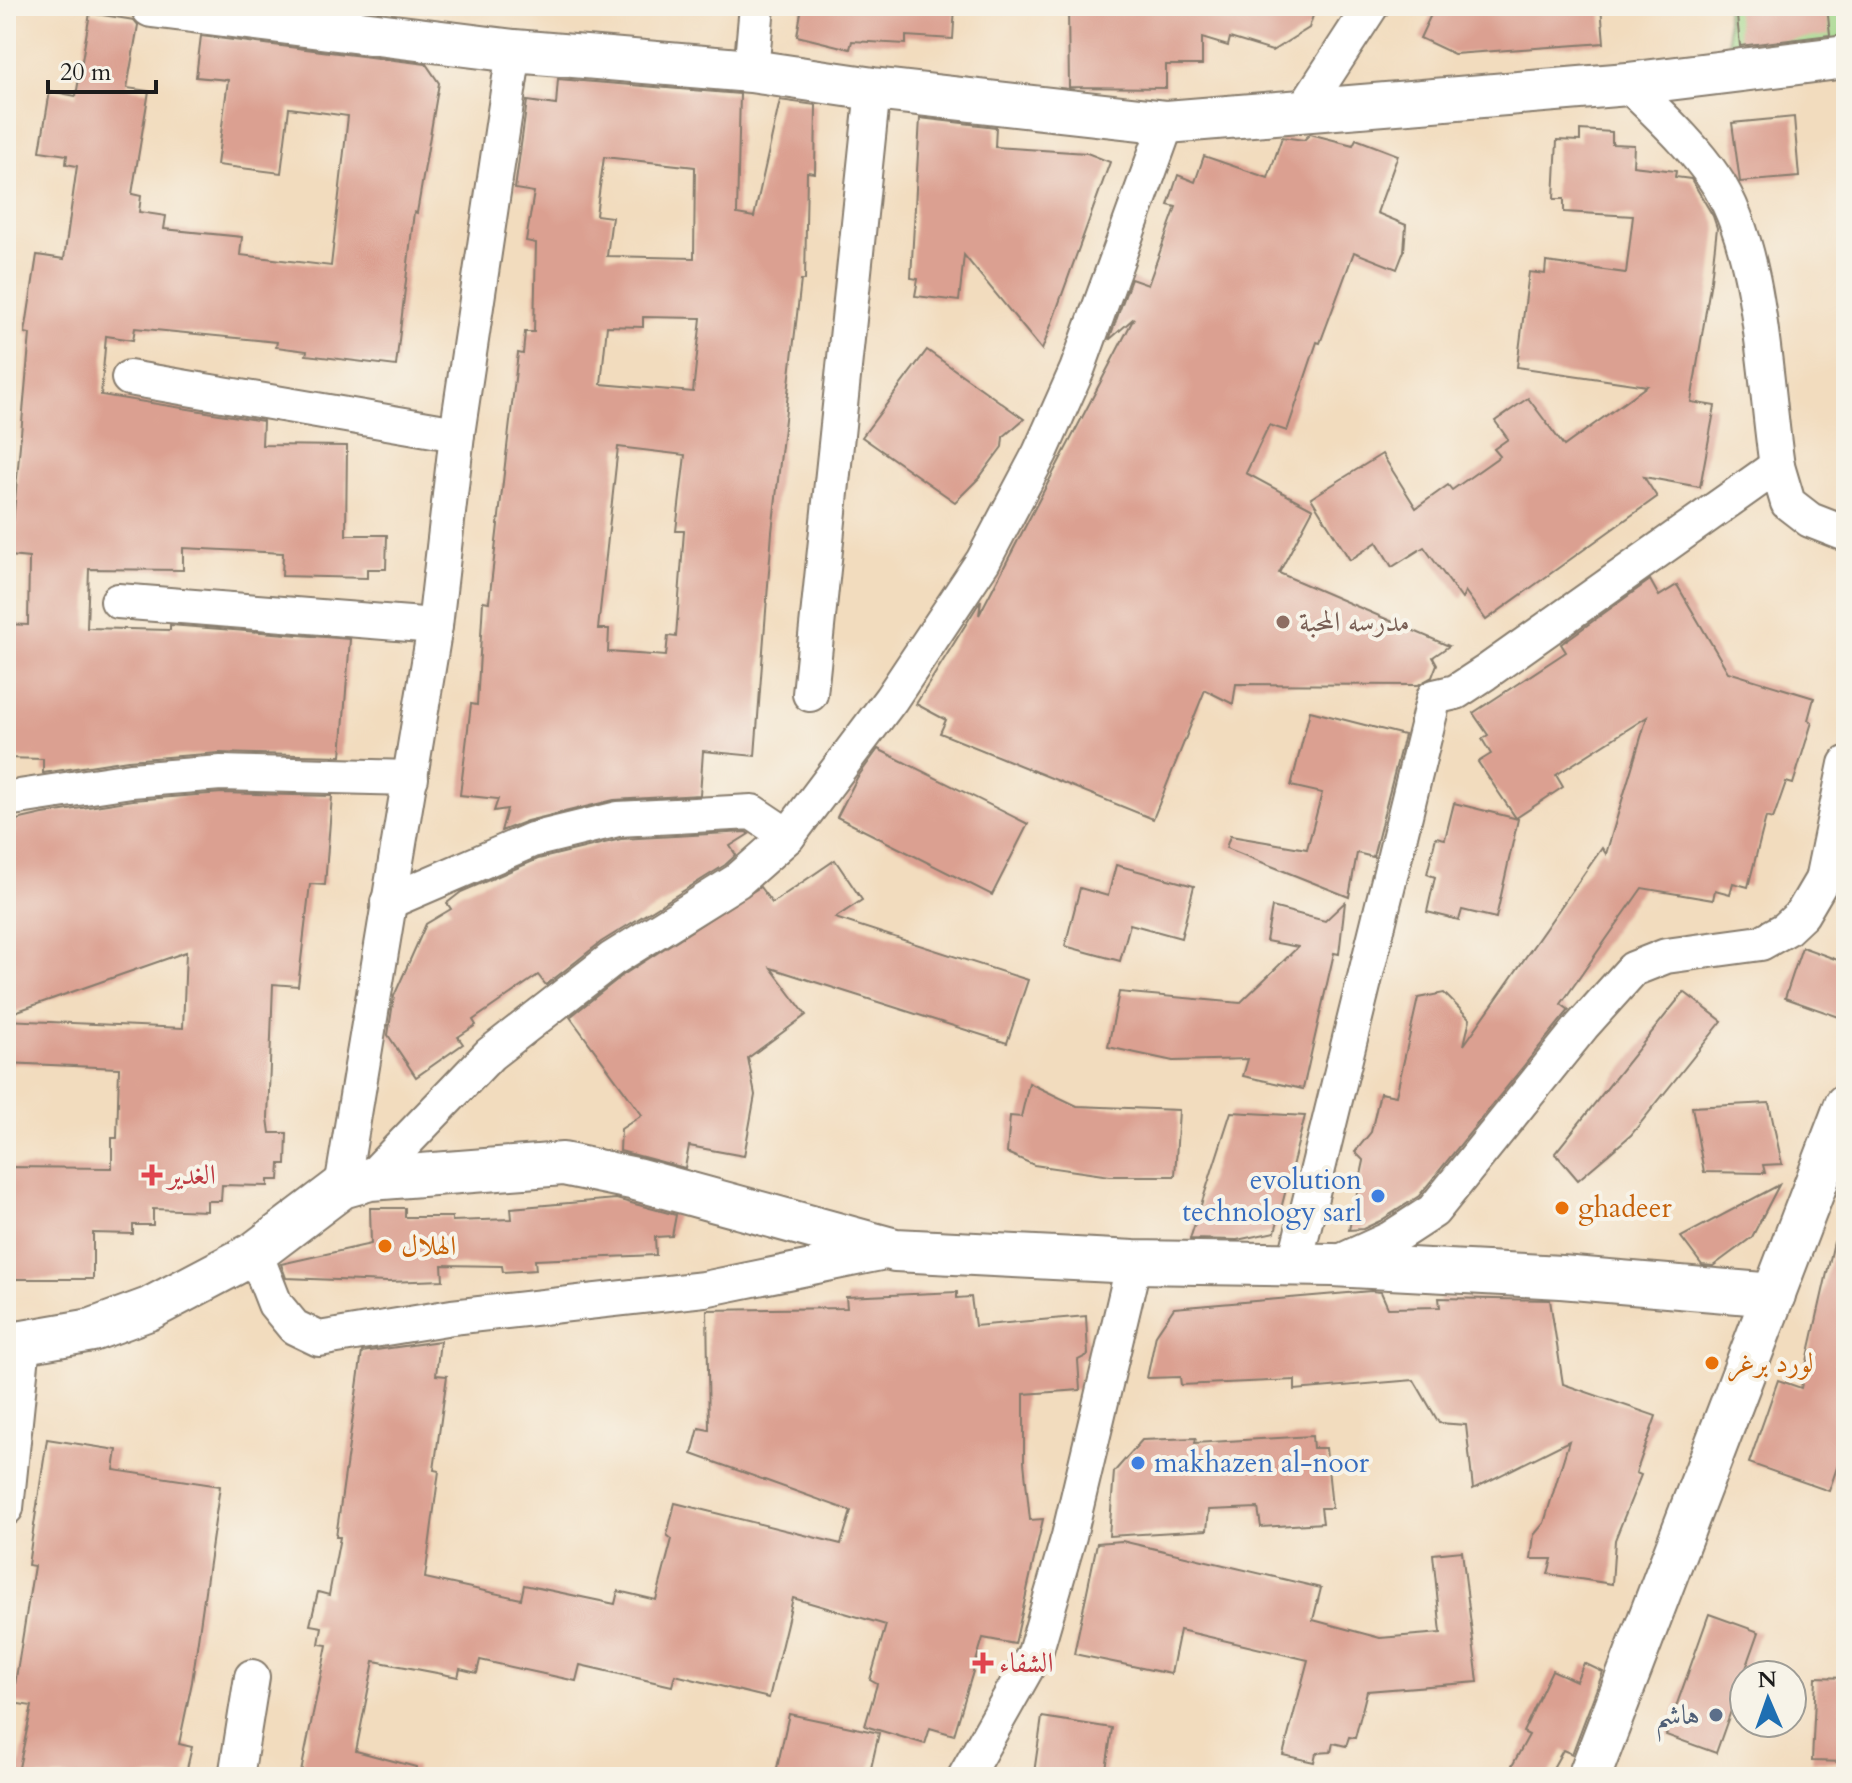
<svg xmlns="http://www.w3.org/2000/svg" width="1852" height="1783" viewBox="0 0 1852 1783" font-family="Cardo,Amiri,serif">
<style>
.pitch{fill:#a0d688;stroke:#5e7952;stroke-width:2}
.building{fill:#dba091;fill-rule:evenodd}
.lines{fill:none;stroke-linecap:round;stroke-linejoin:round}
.minor-casing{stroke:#877c6d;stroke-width:38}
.tertiary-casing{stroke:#877c6d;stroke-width:46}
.minor{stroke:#fff;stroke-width:34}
.tertiary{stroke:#fff;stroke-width:42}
.education-dot{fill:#8d6e63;stroke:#f7f3e8;stroke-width:3}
.health-dot{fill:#e0444e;stroke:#f7f3e8;stroke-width:3}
.shop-dot{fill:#3f7fe0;stroke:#f7f3e8;stroke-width:3}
.food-dot{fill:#e8710a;stroke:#f7f3e8;stroke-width:3}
.service-dot{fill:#5c6f8a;stroke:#f7f3e8;stroke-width:3}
.labels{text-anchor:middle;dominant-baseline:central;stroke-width:8;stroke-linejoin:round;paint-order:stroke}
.education-label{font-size:28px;fill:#785e54;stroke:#f7f3e8;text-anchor:start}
.health-label{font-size:28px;fill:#be3a42;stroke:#f7f3e8;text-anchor:start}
.shop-label{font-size:28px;fill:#366cbe;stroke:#f7f3e8;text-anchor:end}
.food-label{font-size:28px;fill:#c56008;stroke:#f7f3e8;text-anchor:start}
.service-label{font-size:28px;fill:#4e5e75;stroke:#f7f3e8;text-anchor:end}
</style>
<rect width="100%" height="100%" fill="#f7f3e8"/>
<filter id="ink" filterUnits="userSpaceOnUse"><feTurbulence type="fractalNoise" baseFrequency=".0125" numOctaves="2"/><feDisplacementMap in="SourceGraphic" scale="16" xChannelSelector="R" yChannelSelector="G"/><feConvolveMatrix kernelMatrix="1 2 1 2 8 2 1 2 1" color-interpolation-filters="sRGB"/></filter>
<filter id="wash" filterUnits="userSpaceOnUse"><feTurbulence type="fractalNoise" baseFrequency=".006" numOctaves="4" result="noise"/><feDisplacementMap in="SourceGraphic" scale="32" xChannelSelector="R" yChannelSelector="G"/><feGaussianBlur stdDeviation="1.8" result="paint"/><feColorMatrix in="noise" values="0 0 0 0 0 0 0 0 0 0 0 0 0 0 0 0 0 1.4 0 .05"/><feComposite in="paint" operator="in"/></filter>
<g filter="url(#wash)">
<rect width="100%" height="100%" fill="#f2dcbe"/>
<polygon class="pitch" points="1726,6 1846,6 1846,49 1730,60"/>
<g id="blocks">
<g class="building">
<polygon points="802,6 955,6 953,39 906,36 906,44 852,41 850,49 797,36"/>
<polygon points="1316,6 1309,28 1272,51 1230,38 1228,46 1202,38 1202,65 1166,65 1166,88 1069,87 1068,7"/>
<polygon points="1435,6 1601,6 1604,43 1454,54 1420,38"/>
<polygon points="1736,6 1827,6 1830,35 1740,46"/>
<polygon points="90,13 134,20 138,25 127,88 149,91 132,194 141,196 139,212 166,216 164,229 242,237 240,255 331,266 348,116 289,108 281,173 217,165 228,80 196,77 201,36 426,64 439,83 417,213 414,212 396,366 306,355 307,351 276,347 277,342 135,328 133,340 106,336 101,395 263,421 262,445 347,446 346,535 387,535 386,569 367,569 367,578 282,576 283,553 183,548 183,570 89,569 87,628 170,630 170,625 350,639 341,756 219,753 128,760 43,773 43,759 6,758 6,624 28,625 29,558 10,556 30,334 25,333 37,255 64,259 77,166 66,164 67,155 40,151 50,91 76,96"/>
<path d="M558 79 740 94 737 214 754 217 780 100 816 105 815 173 807 172 805 280H801L772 532 755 756 703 751 700 795 614 800 527 821 501 831 507 809 494 811 498 799 460 795 471 704 477 705 483 601 489 602 518 353 523 354 525 332H534L536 243 526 241 534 192 515 189 527 101 556 105ZM604 157 695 167 694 258 607 256 612 217 596 215ZM643 317 701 318 693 392 601 384 607 326 643 327ZM618 447 685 455 676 531H684L676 637 668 636 666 656 608 652 609 629H598Z"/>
<polygon points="1794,117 1799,177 1740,182 1732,123"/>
<polygon points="920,118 996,127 995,147 1087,153 1110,162 1042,350 964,255 959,301 915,296 918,279 911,278"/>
<polygon points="1580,130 1612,132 1612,144 1634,145 1633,166 1676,171 1675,177 1691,179 1713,216 1717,228 1711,280 1691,402 1715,406 1700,487 1644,477 1657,497 1486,620 1465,591 1462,599 1424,547 1392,567 1377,542 1350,560 1311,498 1382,454 1416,508 1448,485 1452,490 1500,456 1494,449 1508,439 1495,421 1528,398 1564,446 1647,386 1517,367 1529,272 1545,274 1546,262 1626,273 1633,216 1564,212 1564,199 1554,199 1557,140 1580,141"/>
<polygon points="1310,134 1353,145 1356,139 1398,155 1377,213 1406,225 1404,251 1397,269 1354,252 1320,343 1317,342 1287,431 1269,425 1246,473 1313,509 1279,573 1449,646 1433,657 1437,664 1432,677 1418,685 1236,684 1233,704 1205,690 1153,819 940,733 946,720 916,704 981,600 979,615 1134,318 1109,340 1131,279 1148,285 1176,207 1168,205 1178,175 1195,182 1204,156 1268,178 1282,137 1304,140"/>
<polygon points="927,350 1024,419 1003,437 1002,447 979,478 955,502 862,437"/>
<polygon points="1650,580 1659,596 1677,585 1728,672 1814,698 1808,720 1812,722 1793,784 1786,782 1773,819 1766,817 1748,887 1733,883 1730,894 1715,890 1713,900 1642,888 1561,1004 1569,1010 1419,1196 1380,1221 1363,1229 1349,1230 1364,1161 1355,1152 1371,1132 1380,1093 1396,1096 1418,998 1444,993 1470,1019 1464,1045 1602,848 1606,854 1647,717 1556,775 1563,787 1516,818 1478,762 1491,754 1482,739 1488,735 1473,713 1566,652 1561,644"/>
<polygon points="1310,711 1404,735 1373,857 1357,853 1349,897 1226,848 1230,836 1307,849 1322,793 1291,786"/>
<polygon points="878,749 1028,824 992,895 837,817 857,778"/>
<polygon points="222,793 332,796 325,885 310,884 298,986 273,984 268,1118 270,1133 287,1133 286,1164 280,1164 279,1180 268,1180 268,1186 222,1185 221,1201 207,1201 207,1211 153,1209 153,1225 133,1225 133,1234 93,1233 93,1279 6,1279 6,1167 112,1168 112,1138 117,1138 119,1068 6,1063 6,1020 183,1028 186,952 6,1015 6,835 15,833 12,821 43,814 133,800"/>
<polygon points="1454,803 1518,819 1496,918 1462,910 1459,920 1427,912 1435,877 1427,874 1436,837 1445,839"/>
<polygon points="746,832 749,834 730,846 736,855 725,865 601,942 546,985 538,975 473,1020 476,1025 458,1037 463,1044 416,1077 388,1035 394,996 426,924 451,909 447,903 461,892 538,859 621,839"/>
<polygon points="835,860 862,900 835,918 1028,980 1007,1043 771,968 806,1015 748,1058 755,1095 744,1156 689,1146 685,1168 620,1151 621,1129 642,1115 570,1017 623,975 760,887 772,903"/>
<polygon points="1116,865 1194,886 1181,938 1130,924 1120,961 1065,946 1080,888 1108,896"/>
<polygon points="1345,902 1339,954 1334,953 1303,1089 1243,1076 1248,1059 1173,1061 1108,1047 1119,992 1240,1003 1298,947 1266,941 1272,907 1325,921"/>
<polygon points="1802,947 1846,963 1846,996 1839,1017 1785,998"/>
<polygon points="1684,992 1722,1021 1631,1135 1578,1180 1555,1153"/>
<polygon points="1029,1083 1077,1106 1179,1110 1175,1176 1110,1176 1034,1165 1007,1153 1010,1116 1021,1117"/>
<polygon points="1769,1103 1782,1164 1763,1165 1765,1173 1704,1172 1692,1107"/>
<polygon points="1231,1112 1305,1116 1275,1232 1237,1240 1190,1239"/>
<polygon points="1779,1185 1752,1237 1713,1266 1702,1265 1681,1237"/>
<polygon points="616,1199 676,1215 672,1236 655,1237 656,1255 535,1260 536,1270 503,1272 502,1266 442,1265 443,1280 388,1282 286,1278 281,1264 371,1244 370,1208 405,1208 405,1217 452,1217 452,1221 512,1219 511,1208"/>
<polygon points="1834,1242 1846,1243 1846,1441 1829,1491 1749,1463 1778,1380 1801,1388"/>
<polygon points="1371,1291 1381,1292 1388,1308 1440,1307 1439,1298 1550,1300 1563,1384 1656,1416 1636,1473 1641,1475 1615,1540 1612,1584 1548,1574 1552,1559 1531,1559 1534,1535 1544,1523 1569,1441 1473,1489 1466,1425 1439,1423 1414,1380 1295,1390 1295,1380 1181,1385 1180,1377 1147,1378 1156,1335 1174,1308"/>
<polygon points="957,1292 957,1298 971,1297 975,1326 1086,1316 1088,1355 1078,1360 1080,1390 1024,1394 1024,1462 1030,1520 1043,1519 1015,1644 983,1638 954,1735 930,1728 925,1744 865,1726 877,1684 870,1680 886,1625 793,1598 769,1698 675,1675 672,1686 580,1665 576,1681 480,1660 477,1673 460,1669 458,1677 374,1661 356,1751 416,1767 415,1777 300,1777 327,1645 319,1644 322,1627 310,1625 318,1592 329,1595 340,1537 336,1537 362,1352 440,1341 436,1375 447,1376 434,1470 439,1471 425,1578 521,1599 524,1585 615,1604 618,1591 656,1600 672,1539 667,1535 675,1503 841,1544 851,1511 692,1454 699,1428 709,1430 707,1310 847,1308 846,1297"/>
<polygon points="1312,1436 1313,1448 1326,1448 1332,1508 1321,1508 1323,1523 1261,1527 1258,1508 1209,1510 1207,1530 1109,1536 1114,1472 1142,1440 1196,1438 1195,1443"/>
<polygon points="47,1439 117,1450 114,1470 220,1486 192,1682 179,1744 192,1747 185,1777 17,1777 32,1706 12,1703 34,1566 28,1565"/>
<polygon points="1122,1541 1321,1588 1313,1620 1380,1638 1441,1633 1433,1554 1462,1551 1478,1682 1367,1691 1355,1738 1349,1737 1346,1746 1333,1743 1331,1752 1316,1753 1314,1762 1283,1755 1308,1660 1180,1630 1171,1674 1074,1654 1097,1543"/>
<polygon points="1709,1614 1759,1632 1716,1753 1666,1735"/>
<polygon points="1584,1663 1603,1672 1572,1754 1563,1750 1548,1777 1506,1777 1529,1735 1523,1732 1552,1670 1576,1681"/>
<polygon points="1816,1677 1846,1678 1846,1762 1812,1761"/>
<polygon points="789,1714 879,1733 869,1777 775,1777"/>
<polygon points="1042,1717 1112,1728 1105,1777 1034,1773"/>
</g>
</g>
</g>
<g filter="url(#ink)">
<use href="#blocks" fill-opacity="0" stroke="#877c6d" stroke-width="2"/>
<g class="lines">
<defs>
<g id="minor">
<polyline points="751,71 757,6"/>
<path d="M1628 84C1658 114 1691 143 1715 179 1763 249 1764 381 1777 466"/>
<polyline points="1304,109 1371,6"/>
<polyline points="129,378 457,434"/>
<polyline points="118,601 435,626"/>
<polyline points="810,694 873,89"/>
<polyline points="6,799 131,780 221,773 411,778"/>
<polyline points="388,902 532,840 618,819 752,812 788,836"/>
<polyline points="370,1179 490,1054 612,959 737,881 788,836 891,699 983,561 1040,453 1077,370 1167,122"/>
<polyline points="342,1187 435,626 457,434 514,51"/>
<polyline points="255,1253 275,1304 294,1327 319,1339 452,1317 704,1289 895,1250"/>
<polyline points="1333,1265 1390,1239 1433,1211 1582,1026 1633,969 1666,956 1761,943 1786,929 1802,914 1822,880 1846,764"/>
<polyline points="1294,1266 1434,697 1456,692 1485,673 1777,466 1788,503 1810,520 1846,534"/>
<polyline points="6,1508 23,1344"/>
<polyline points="236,1777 252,1677"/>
<polyline points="965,1777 1035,1653 1069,1536 1134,1262"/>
</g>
<g id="tertiary">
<polyline points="152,6 514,51 751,71 873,89 1167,122 1628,84 1846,57"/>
<polyline points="6,1345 92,1330 149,1309 255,1253 342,1187 370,1179 563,1164 636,1179 895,1250 1134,1262 1333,1265 1561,1277 1774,1295"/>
<polyline points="1589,1777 1846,1105"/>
</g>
</defs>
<use href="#minor" class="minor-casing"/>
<use href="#tertiary" class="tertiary-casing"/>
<use href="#minor" class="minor"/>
<use href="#tertiary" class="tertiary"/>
</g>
</g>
<circle class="education-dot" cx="1283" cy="622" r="8"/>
<g class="health-dot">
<path d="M148 1163h8v8h8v8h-8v8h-8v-8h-8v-8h8z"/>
<path d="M979 1651h8v8h8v8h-8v8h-8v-8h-8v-8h8z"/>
</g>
<g class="shop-dot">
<circle cx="1378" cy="1196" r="8"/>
<circle cx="1138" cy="1463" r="8"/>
</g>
<g class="food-dot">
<circle cx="1562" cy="1208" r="8"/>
<circle cx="385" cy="1246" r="8"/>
<circle cx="1712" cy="1363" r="8"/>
</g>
<circle class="service-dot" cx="1716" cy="1715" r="8"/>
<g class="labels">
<g class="education-label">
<text x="1299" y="622">مدرسه المحبة</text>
</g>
<g class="health-label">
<text x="168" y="1175">الغدير</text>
<text x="999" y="1663">الشفاء</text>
</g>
<g class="shop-label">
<text x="1362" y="1180">evolution<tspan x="1362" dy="32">technology sarl</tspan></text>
<text x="1154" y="1463" text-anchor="start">makhazen al-noor</text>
</g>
<g class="food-label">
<text x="1578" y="1208">ghadeer</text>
<text x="401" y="1246">الهلال</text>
<text x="1728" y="1363">لورد برغر</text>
</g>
<g class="service-label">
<text x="1700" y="1715">هاشم</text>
</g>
</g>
<rect width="1852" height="1783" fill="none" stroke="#f7f3e8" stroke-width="32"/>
<g transform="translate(1768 1699) rotate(358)"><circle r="38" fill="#f7f3e8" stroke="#9f9d96" stroke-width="2"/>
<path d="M0-6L14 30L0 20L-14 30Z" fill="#1f6fb2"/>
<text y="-12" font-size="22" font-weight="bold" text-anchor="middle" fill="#1c1c1c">N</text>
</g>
<path d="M48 80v12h108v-12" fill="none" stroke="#1c1c1c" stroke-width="4"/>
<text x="60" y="80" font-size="24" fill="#1c1c1c" stroke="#f7f3e8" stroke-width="6" paint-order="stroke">20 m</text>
</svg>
